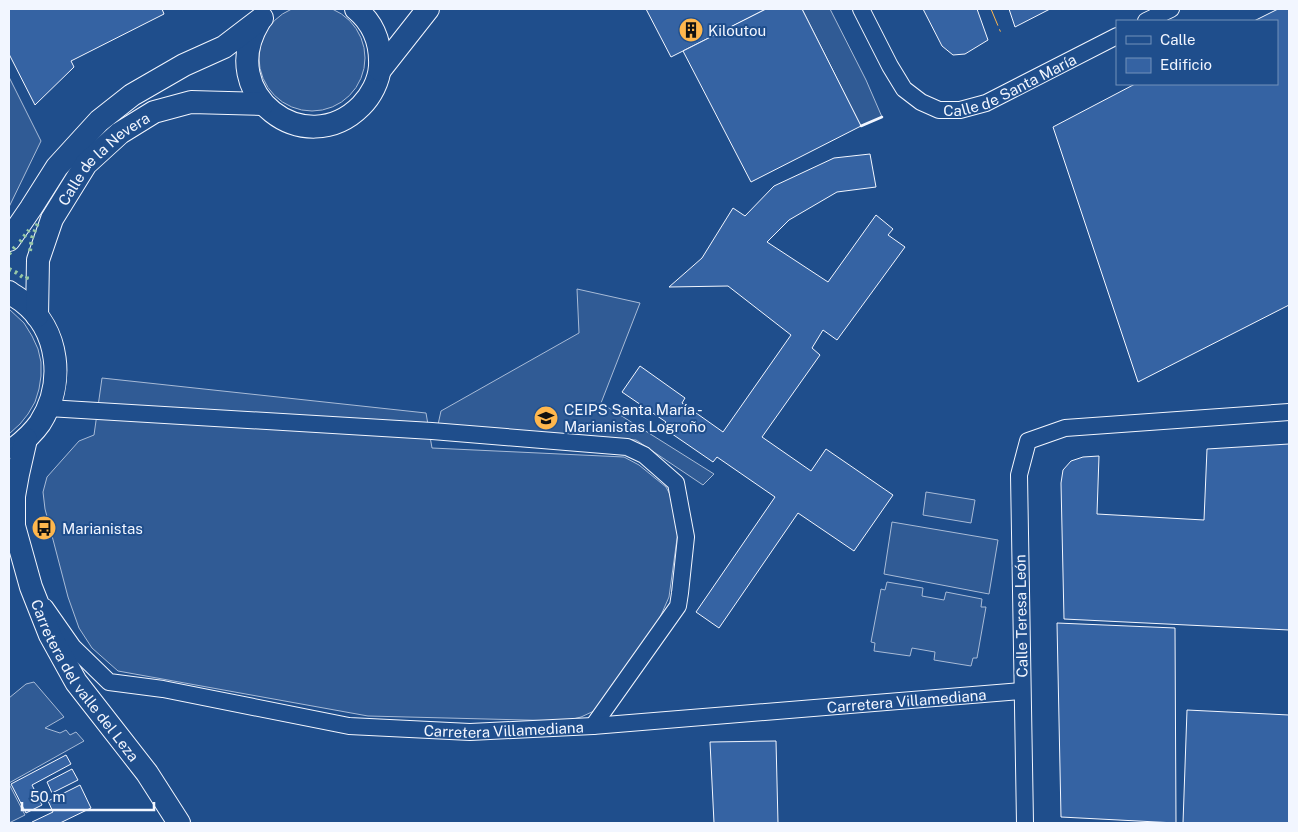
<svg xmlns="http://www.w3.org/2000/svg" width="1298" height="832" viewBox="0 0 1298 832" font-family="'Public Sans',sans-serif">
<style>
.built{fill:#305b95;stroke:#a8bbd7}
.building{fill:#3563a3;stroke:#f2f6ff}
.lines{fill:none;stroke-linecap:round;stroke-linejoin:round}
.street-casing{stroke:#f2f6ff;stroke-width:18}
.secondary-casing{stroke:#f2f6ff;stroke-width:24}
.street{stroke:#1f4e8c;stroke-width:16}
.secondary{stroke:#1f4e8c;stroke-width:22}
.hedge{stroke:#97c8a6;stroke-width:4;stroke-dasharray:2.5 4;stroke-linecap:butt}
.wall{stroke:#f2f6ff;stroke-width:2.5}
.power{stroke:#ffb74d;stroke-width:1;stroke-dasharray:18 4 2.5 4;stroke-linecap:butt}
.labels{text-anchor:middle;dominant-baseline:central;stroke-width:4;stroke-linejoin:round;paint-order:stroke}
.poi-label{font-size:15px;fill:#f2f6ff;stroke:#1f4e8c;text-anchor:start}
.street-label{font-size:15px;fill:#f2f6ff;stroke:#1f4e8c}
</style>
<rect width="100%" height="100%" fill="#1f4e8c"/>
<g class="built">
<circle cx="312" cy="58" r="53"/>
<polygon points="802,9 830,9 866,80 882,117 861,126"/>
<polygon points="9,77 41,141 9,207"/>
<polygon points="577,289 640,303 601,403 714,474 703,485 636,440 437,429 441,411 579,333"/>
<polygon points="9,309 24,323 32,336 38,349 41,362 41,376 39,389 35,402 28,414 20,424 9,434"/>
<polygon points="102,378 426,413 432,448 624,457 639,465 666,487 676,506 679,524 669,597 654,631 594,711 581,717 565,721 368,716 118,671 92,648 79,628 68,597 45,509 43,492 47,477 79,441 94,435"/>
<polygon points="926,492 975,500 971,523 923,515"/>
<polygon points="892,522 998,540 989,594 884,574"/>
<polygon points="887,582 923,588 922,596 944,600 946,592 982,599 981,607 986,607 977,658 973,658 971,666 934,660 935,652 912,648 910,656 874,651 875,643 871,642 881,589 885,590"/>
<polygon points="34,682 64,717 45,728 60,733 66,730 70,735 76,732 84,741 9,783 9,698 26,684"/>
<polygon points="9,784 25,815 9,823"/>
</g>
<g class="building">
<polygon points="9,9 162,9 164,14 71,61 74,67 35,105 9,54"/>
<polygon points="646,9 766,9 671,57"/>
<polygon points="766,9 802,9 861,126 751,182 683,51"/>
<polygon points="923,9 977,9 988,40 965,54 953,55 942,46"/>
<polygon points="1009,9 1050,9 1015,27"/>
<polygon points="1278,9 1289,9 1289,305 1138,382 1053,127 1135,84 1277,84 1277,21 1254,21"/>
<polygon points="870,154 876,187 837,192 789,220 767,242 828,282 876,215 893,229 888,235 905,247 837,340 823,330 812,348 820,355 762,437 811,471 826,449 893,495 854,551 798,513 719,628 696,612 775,497 717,457 713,462 662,427 666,422 622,392 640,366 685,398 682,403 723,432 791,335 728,286 669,287 702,258 733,208 745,216 774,186 834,158"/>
<polygon points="1289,444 1289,630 1064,619 1061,483 1063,470 1071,461 1083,457 1099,456 1097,514 1204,520 1207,449"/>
<polygon points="1057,623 1175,628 1176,823 1061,817"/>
<polygon points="1187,710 1289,715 1289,823 1183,823"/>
<polygon points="776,741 778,823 714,823 710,742"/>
<polygon points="66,755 71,764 32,785 42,805 26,813 11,784"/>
<polygon points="72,769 78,780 52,793 47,782"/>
<polygon points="80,785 91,808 60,823 32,823 32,822 53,812 48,801"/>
</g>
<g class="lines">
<defs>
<g id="street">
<path id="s1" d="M861 9 890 66 904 89 921 102 939 110H960L986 103 1117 36"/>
<polyline points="1146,21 1171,9"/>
<polyline points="48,408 432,431 627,447 644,455 676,483 686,537 680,593 678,606 593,726"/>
<path id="s2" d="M45 607 73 647 109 682 163 689 349 726 470 732 593 726 1022 691"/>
<polyline points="1025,823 1019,475 1028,441 1065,428 1289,412"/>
</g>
<g id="secondary">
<path d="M259 22C215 94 305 162 361 106 371 96 379 81 380 66 381 43 373 23 356 9"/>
<polyline points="380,70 428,9"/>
<polyline points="9,240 31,208 57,167 99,121 132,95 184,65 224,47 262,18"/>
<path d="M9 292C13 295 18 298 22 301 60 330 65 384 40 423 33 433 24 441 15 448"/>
<path id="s3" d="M37 316 38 260 52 219 86 164 120 133 154 112 191 102 263 104"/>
<path id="s4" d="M26 439 18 474 14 496V526L31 587 50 635 76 682 147 773 179 823"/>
</g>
</defs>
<use href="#street" class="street-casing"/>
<use href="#secondary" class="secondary-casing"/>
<use href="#street" class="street"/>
<use href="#secondary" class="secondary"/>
<g class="hedge">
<polyline points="20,242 29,230"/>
<polyline points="30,251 32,238 39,220"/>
<polyline points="9,254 15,247"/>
<polyline points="9,269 17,273 24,278 27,278 27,275"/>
</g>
<polyline class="wall" points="861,126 882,117"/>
<polyline class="power" points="991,9 1001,33"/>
</g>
<defs>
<symbol id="building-disc" viewBox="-11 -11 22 22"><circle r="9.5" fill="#ffb74d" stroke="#1f4e8c"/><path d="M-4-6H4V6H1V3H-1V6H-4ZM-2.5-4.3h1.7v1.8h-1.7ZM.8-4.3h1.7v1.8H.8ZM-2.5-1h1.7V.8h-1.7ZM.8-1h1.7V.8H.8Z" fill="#111"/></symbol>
<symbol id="university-disc" viewBox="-11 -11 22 22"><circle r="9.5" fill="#ffb74d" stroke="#1f4e8c"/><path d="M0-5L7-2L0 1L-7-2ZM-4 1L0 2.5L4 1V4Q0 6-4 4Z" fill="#111"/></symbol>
<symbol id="bus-disc" viewBox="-11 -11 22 22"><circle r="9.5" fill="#ffb74d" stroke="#1f4e8c"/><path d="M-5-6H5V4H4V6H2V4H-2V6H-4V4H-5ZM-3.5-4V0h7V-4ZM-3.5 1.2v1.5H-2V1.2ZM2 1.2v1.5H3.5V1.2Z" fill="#111"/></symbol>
</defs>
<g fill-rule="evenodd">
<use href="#building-disc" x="677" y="16" width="28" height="28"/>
<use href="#university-disc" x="532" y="404" width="28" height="28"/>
<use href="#bus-disc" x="30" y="514" width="28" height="28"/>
</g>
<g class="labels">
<g class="poi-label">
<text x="708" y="30">Kiloutou</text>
<text x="564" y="409">CEIPS Santa María -<tspan x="564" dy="17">Marianistas Logroño</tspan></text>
<text x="62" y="528">Marianistas</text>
</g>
<g class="street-label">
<text stroke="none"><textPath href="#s1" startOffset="208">Calle de Santa María</textPath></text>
<text stroke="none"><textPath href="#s3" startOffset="180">Calle de la Nevera</textPath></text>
<text transform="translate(1021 616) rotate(-91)">Calle Teresa León</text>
<text stroke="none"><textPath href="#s4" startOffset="260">Carretera del valle del Leza</textPath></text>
<text stroke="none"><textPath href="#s2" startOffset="902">Carretera Villamediana</textPath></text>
<text stroke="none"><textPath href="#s2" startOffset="498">Carretera Villamediana</textPath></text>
</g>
</g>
<rect width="1298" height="832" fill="none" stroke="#f2f6ff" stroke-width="20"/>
<rect x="1116" y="20" width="162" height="65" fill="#1f4e8c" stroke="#7391ba"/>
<rect x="1126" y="36" width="25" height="8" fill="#1f4e8c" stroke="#7391ba"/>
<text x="1160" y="45" font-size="15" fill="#f2f6ff">Calle</text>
<rect x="1126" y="58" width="25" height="15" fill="#3563a3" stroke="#7391ba"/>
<text x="1160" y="70" font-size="15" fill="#f2f6ff">Edificio</text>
<path d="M22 802v8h132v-8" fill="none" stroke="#f2f6ff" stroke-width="2.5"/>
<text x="30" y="802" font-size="15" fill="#f2f6ff" stroke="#1f4e8c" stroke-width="4" paint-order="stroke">50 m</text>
</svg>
